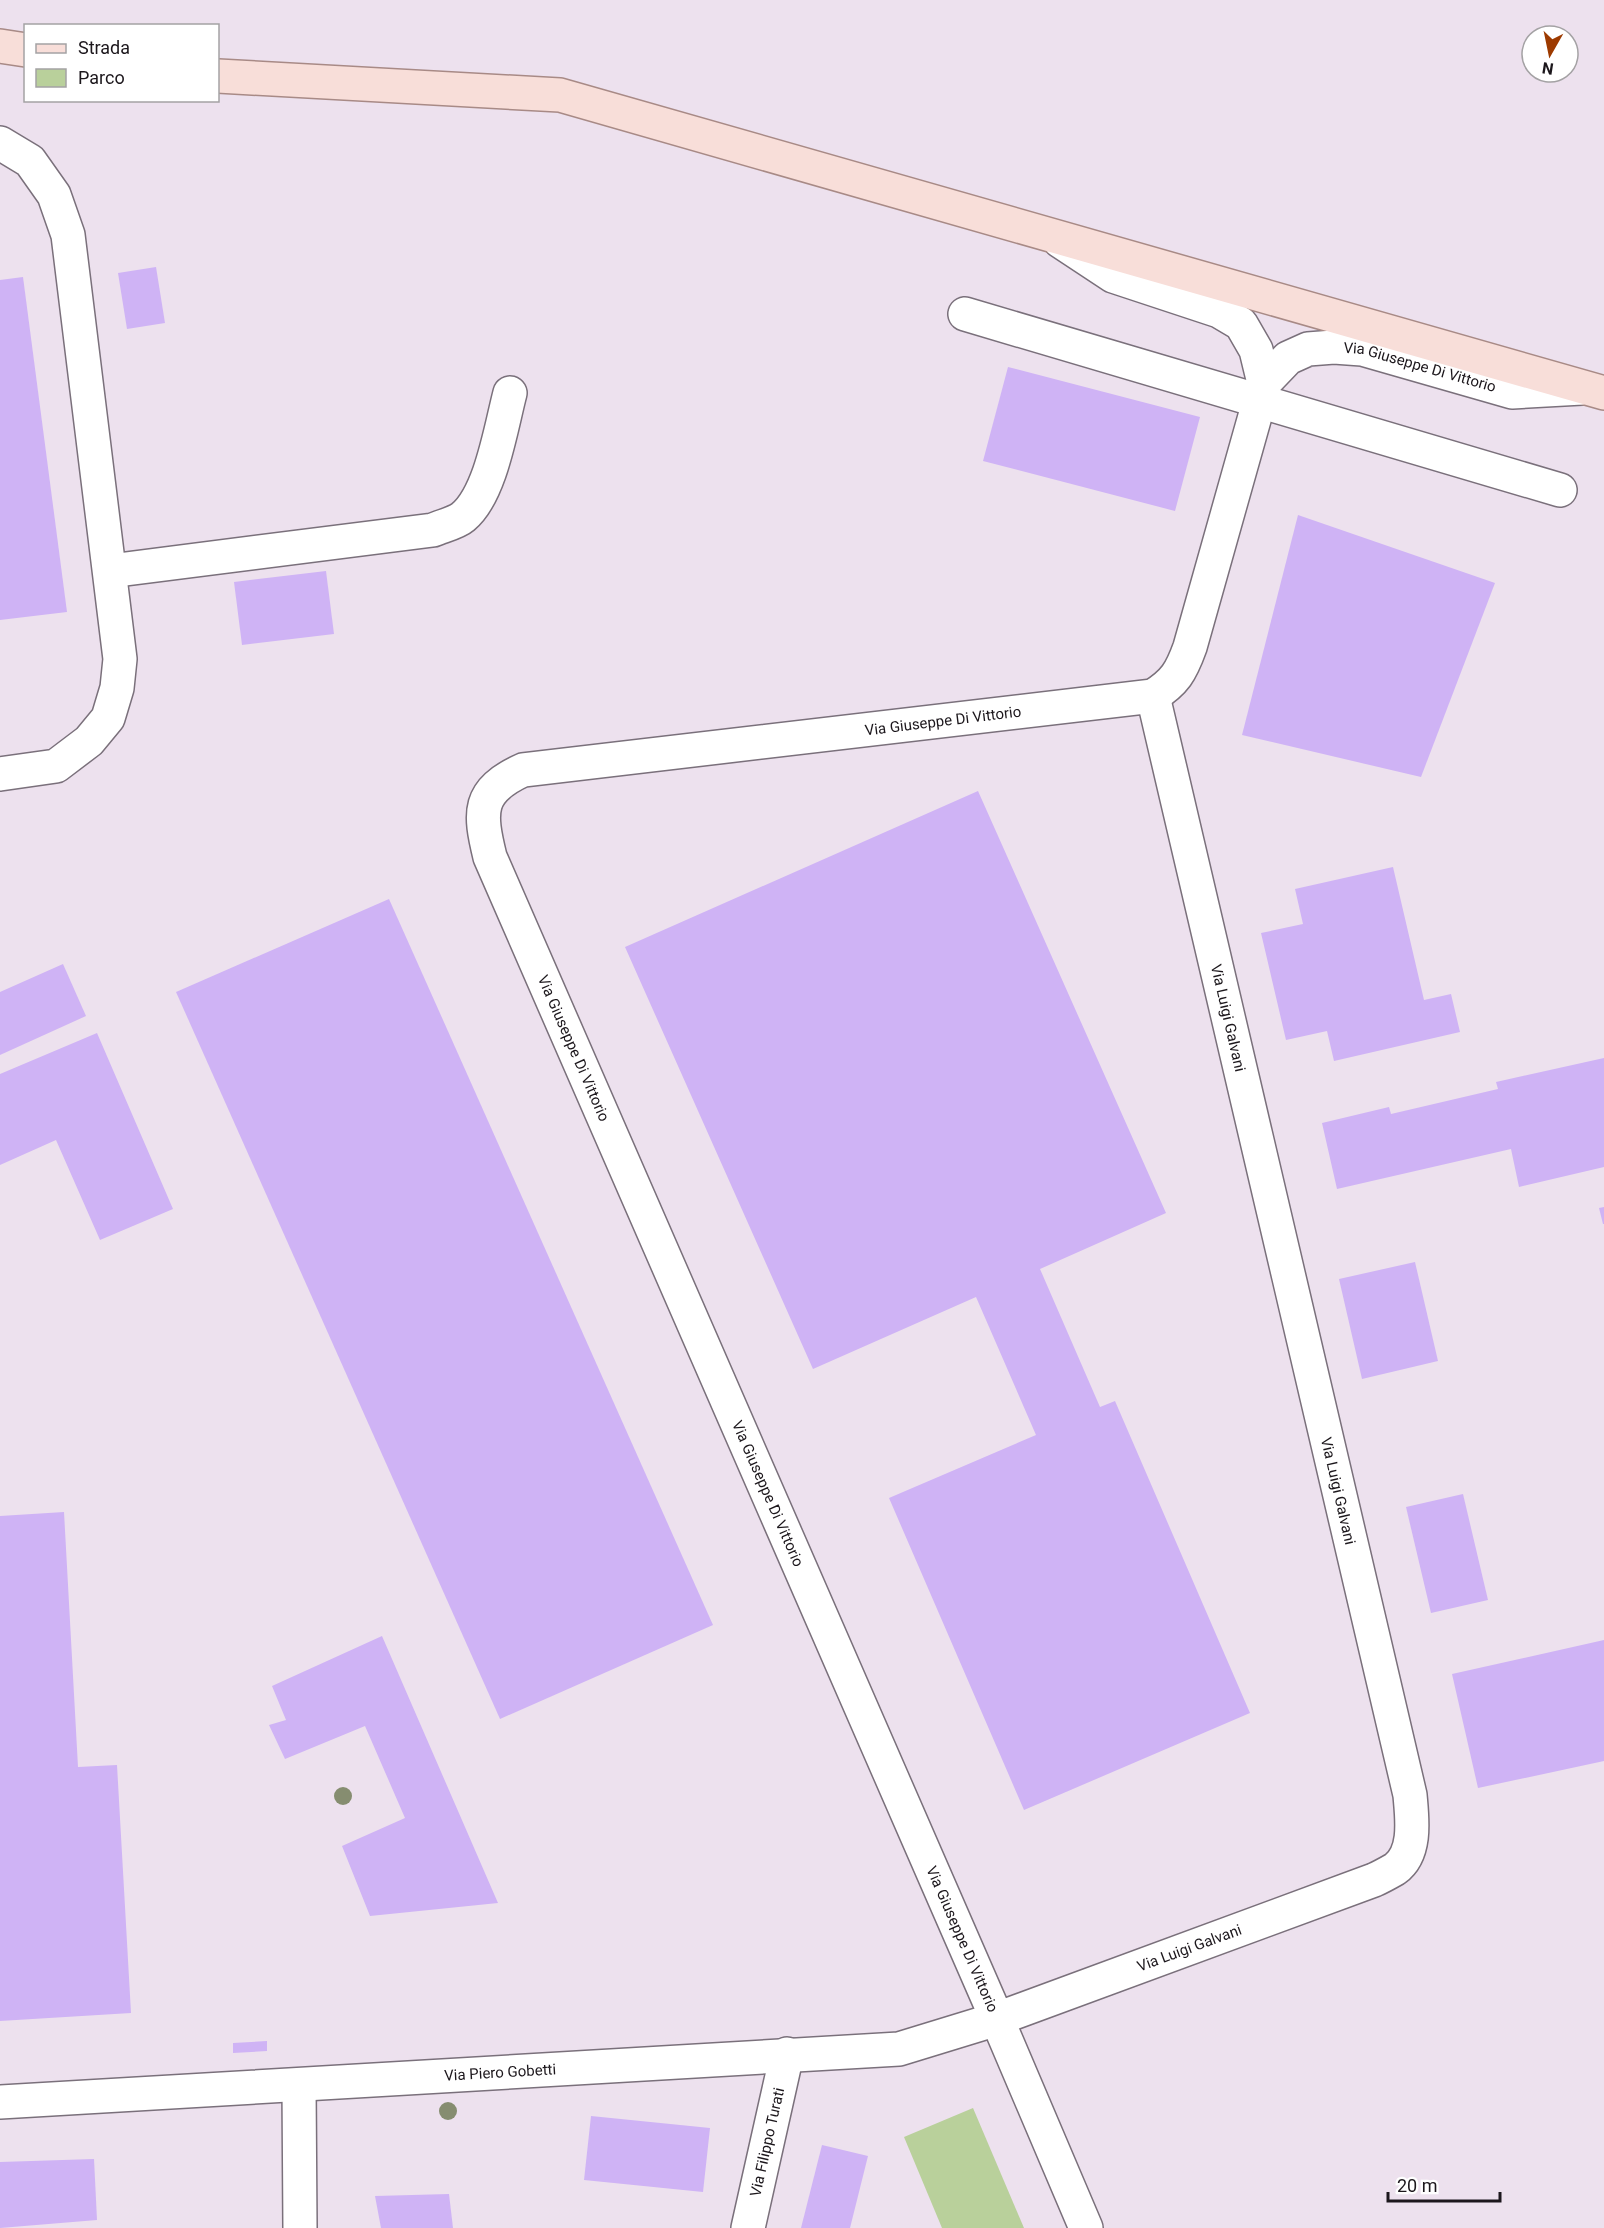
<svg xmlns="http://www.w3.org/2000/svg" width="1604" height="2228" viewBox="0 0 1604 2228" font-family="Roboto,sans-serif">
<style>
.green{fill:#b9d09b}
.building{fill:#cfb3f5}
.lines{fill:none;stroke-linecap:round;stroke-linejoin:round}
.minor-casing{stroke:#7a707b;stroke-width:36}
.major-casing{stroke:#a88a86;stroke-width:36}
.minor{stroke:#fff;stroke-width:33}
.major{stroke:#f8ded9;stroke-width:33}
.tree{fill:#868d70}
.labels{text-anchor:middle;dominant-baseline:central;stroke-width:4.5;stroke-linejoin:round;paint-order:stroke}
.street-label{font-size:15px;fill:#1c171c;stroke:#fff}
</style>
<rect width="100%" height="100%" fill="#ede1ee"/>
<polygon class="green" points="973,2108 1024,2228 942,2228 904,2137"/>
<g class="building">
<polygon points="156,267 165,323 127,329 118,273"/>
<polygon points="23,277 67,612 0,620 0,280"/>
<polygon points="1008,367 1200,417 1175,511 983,461"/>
<polygon points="1298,515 1495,583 1421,777 1242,735"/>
<polygon points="326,571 334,634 242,645 234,582"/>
<polygon points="978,791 1166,1213 1040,1269 1100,1407 1115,1401 1250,1713 1024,1810 889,1498 1036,1435 976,1297 813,1369 625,947"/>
<polygon points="1393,867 1424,1000 1451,994 1460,1032 1334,1061 1327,1031 1286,1040 1261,933 1303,924 1295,889"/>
<polygon points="389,899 713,1625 500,1719 176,992"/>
<polygon points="63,964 86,1016 0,1055 0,992"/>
<polygon points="97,1033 173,1209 100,1240 56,1140 0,1165 0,1074"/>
<polygon points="1604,1058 1604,1167 1519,1187 1511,1149 1337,1189 1322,1123 1389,1107 1391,1114 1498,1089 1496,1082"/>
<polygon points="1604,1207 1604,1224 1603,1224 1599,1208"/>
<polygon points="1415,1262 1438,1361 1362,1379 1339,1279"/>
<polygon points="1463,1494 1488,1600 1431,1613 1406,1507"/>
<polygon points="64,1512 78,1767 117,1765 131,2013 0,2021 0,1516"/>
<polygon points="382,1636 498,1903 370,1916 342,1846 405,1818 365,1726 285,1759 269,1725 286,1720 272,1686"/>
<polygon points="1604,1640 1604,1761 1478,1788 1452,1674"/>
<polygon points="267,2041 267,2051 233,2053 233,2043"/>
<polygon points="591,2116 710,2128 703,2192 584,2180"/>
<polygon points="822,2145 868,2156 850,2228 801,2228"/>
<polygon points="94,2159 97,2220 0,2228 0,2162"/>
<polygon points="449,2194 453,2228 381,2228 375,2196"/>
</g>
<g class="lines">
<defs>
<g id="minor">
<polyline points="0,143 30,161 54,195 68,235 120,659 117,688 108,718 89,741 56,766 0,774"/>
<path id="s1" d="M1060 241 1113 276 1219 311 1241 324 1256 350 1264 383 1259 402 1190 647C1181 672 1175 682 1153 696L523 770C477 791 479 812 490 857L997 2019 1086 2228"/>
<polyline points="965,314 1560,490"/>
<path id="s2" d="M1264 383 1288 358 1308 349 1334 347 1362 349 1512 392 1582 388"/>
<path d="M110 571 433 530C442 526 456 523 463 517 491 494 501 427 510 393"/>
<polyline points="299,2085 300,2228"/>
<path id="s3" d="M0 2102 899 2049 997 2019 1374 1880C1381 1877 1388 1873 1395 1869 1417 1853 1412 1818 1410 1795L1153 696"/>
<path id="s4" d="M748 2228 787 2054"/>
</g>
<g id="major">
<polyline points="0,46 26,50"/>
<polyline points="218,76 560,95 1604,393"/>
</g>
</defs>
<use href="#minor" class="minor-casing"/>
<use href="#major" class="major-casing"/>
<use href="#minor" class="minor"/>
<use href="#major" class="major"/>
</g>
<g class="tree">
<circle cx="343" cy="1796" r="9"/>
<circle cx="448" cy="2111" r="9"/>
</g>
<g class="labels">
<g class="street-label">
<text stroke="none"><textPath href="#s2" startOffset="171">Via Giuseppe Di Vittorio</textPath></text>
<text transform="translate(943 721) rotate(-7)">Via Giuseppe Di Vittorio</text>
<text transform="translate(1228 1018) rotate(77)">Via Luigi Galvani</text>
<text stroke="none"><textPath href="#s1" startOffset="1551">Via Giuseppe Di Vittorio</textPath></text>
<text transform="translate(1338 1491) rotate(77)">Via Luigi Galvani</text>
<text stroke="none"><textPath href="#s1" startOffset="2037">Via Giuseppe Di Vittorio</textPath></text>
<text stroke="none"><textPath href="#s1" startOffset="2523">Via Giuseppe Di Vittorio</textPath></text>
<text stroke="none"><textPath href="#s3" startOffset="1208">Via Luigi Galvani</textPath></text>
<text stroke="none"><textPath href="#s3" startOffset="501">Via Piero Gobetti</textPath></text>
<text stroke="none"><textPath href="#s4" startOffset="88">Via Filippo Turati</textPath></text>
</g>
</g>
<rect x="24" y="24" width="195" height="78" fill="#ffffff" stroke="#a4a2a4" stroke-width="1.5"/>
<rect x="36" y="44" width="30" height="9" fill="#f8ded9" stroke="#a4a2a4" stroke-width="1.5"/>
<text x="78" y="54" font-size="18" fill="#1c171c">Strada</text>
<rect x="36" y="69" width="30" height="18" fill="#b9d09b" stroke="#a4a2a4" stroke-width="1.5"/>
<text x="78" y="84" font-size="18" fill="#1c171c">Parco</text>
<g transform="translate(1550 54) rotate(189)"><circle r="28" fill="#ffffff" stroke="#a4a2a4" stroke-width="1.5"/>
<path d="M0-4.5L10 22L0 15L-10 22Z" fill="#9d3a00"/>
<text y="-9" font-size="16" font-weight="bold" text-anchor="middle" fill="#1c171c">N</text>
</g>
<path d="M1388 2192v9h112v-9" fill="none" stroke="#1c171c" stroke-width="3"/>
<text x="1397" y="2192" font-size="18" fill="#1c171c" stroke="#ffffff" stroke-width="4.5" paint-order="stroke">20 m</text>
</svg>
